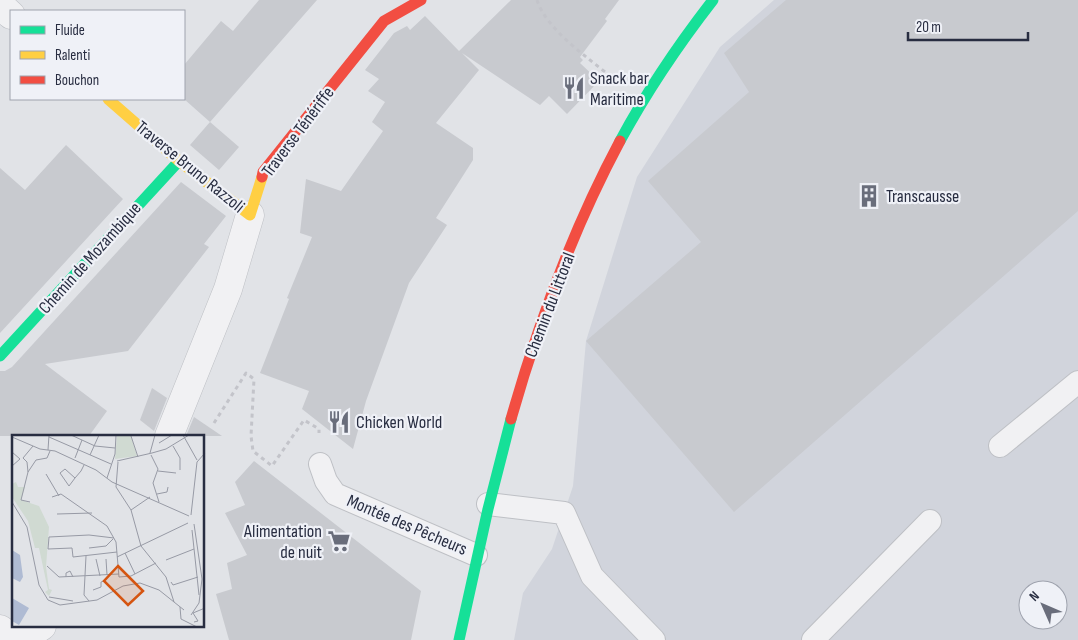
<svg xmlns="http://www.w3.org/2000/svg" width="1078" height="640" viewBox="0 0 1078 640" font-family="'Sofia Sans Condensed',sans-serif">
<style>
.built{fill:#d1d4dc;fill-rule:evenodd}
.building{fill:#c8cacf}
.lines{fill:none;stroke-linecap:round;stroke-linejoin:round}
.lane-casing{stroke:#bec0c5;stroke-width:24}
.street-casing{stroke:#bec0c5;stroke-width:29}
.path{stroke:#c3c4ca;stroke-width:3;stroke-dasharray:4 4;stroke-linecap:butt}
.lane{stroke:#f1f1f3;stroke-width:22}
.street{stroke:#f1f1f3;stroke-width:28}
.fast{stroke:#16e098;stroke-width:11}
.slow{stroke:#ffcf43;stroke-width:11}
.jam{stroke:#f24e42;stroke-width:11}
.labels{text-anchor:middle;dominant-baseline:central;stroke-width:4.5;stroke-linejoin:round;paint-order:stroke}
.poi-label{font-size:18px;fill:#282d41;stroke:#eff1f7;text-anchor:start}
.street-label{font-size:18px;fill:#282d41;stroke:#eff1f7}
.inset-road{fill:none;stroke:#979aa5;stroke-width:1}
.view{fill:#d55511;fill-opacity:0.15;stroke:#d55511;stroke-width:2.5}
.inset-edge{fill:none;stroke:#282d41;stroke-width:2.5}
</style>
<rect width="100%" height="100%" fill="#e1e3e7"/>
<path class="built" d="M774 0H1078V640H514L523 593 552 549 573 486 586 341 637 177 720 47ZM1028 590H1058V620H1028Z"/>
<g class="building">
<polygon points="259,0 317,0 210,122 184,99 184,65 221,21 233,31"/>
<polygon points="511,0 619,0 605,19 607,21 580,57 583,60 580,63 599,81 567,114 549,96 540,105 462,53 479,70 436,123 473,148 473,160 436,218 447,225 409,283 366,401 353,449 302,409 309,391 260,373 289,299 287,298 312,237 300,233 306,179 341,191 383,131 372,122 385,102 368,91 379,79 365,70 394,33 407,26 410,30 425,16 459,51"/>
<polygon points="786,0 1078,0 1078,211 734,512 586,341 701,242 648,181 749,92 724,53"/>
<polygon points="210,122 239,147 219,170 190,145"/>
<polygon points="66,145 123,199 0,333 0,168 25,190"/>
<polygon points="181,182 226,216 204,244 209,247 128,351 45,364 107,411 89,436 0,436 0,371 5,371 12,367"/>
<polygon points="152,388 167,398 154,431 140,420"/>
<polygon points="194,417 222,436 186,436"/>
<polygon points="254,461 421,591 411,640 229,640 216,594 232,589 227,563 247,555 225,513 245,505 235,482"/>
</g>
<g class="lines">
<defs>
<g id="lane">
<polyline points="1000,446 1078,382"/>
<polyline points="320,464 326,481 335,494 476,555"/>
<polyline points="488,504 564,513 592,576 654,640"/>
<polyline points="813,640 930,521"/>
</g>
<g id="street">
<polyline points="0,5 11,15"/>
<polyline points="169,436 228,289 250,215"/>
<polyline points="0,629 15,640"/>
<polyline points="22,640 42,626"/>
</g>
</defs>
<use href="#lane" class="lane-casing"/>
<use href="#street" class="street-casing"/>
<g class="path">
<path d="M537 0C546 29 587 57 610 76L604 85"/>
<polyline points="214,423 246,373 254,379 251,436 253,451 272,466 304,420 319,429 319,433"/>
</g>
<use href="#lane" class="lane"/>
<use href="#street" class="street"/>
<g class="fast">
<path d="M620 141C647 91 678 45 713 0"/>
<polyline points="0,356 179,161"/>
<polyline points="459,640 488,509 511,419"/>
</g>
<polyline class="slow" points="108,99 179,161 250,215 262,177"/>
<g class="jam">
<polyline points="262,177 263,172 384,21 421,0"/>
<path d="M511 419C538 324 573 229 620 141"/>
</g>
</g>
<defs>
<symbol id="restaurant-bare" viewBox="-9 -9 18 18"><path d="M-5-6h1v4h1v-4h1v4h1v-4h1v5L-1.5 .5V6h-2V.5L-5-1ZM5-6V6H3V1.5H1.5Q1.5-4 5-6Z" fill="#696d7b" stroke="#eff1f7" stroke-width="2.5" paint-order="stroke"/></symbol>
<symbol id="building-bare" viewBox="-9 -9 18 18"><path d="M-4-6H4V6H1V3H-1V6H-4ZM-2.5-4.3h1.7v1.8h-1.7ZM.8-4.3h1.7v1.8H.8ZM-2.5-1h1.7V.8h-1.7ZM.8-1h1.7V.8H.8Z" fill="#696d7b" stroke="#eff1f7" stroke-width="2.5" paint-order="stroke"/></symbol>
<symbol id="supermarket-bare" viewBox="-9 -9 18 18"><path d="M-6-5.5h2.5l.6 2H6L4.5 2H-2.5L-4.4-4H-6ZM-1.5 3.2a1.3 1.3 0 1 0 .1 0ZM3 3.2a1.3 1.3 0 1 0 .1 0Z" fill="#696d7b" stroke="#eff1f7" stroke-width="2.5" paint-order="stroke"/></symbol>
</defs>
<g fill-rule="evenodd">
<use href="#restaurant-bare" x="558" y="72" width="32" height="32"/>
<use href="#building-bare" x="853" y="180" width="32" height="32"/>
<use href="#restaurant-bare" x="323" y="406" width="32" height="32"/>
<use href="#supermarket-bare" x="323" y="525" width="32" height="32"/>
</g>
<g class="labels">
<g class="poi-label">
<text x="590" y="78">Snack bar<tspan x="590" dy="21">Maritime</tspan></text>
<text x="886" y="196">Transcausse</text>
<text x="356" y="422">Chicken World</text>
<text x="322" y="531" text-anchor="end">Alimentation<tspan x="322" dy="21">de nuit</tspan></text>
</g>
<g class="street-label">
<text transform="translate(298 132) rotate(-53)">Traverse Ténériffe</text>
<text transform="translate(190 167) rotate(39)">Traverse Bruno Razzoli</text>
<text transform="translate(90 258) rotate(-48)">Chemin de Mozambique</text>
<text transform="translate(550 305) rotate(-69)">Chemin du Littoral</text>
<text transform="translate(407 525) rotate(23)">Montée des Pêcheurs</text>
</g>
</g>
<g transform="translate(12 435)">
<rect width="192" height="192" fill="#e1e3e7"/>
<path d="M105 0H121L119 1 125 21 103 24ZM4 47 6 52H13L9 65 27 71 37 92 34 132 37 154 40 155 37 161 33 157 36 155 27 113H23L16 86 0 62V49Z" fill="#d0dad2"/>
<path d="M0 115 8 120 11 142 8 147 0 143ZM0 163 17 173 7 190 0 186Z" fill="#afbbd3"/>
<path class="inset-road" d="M59 0 83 11 103 13M171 0 185 25M119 1 126 22M0 2 28 14 43 16 84 35 100 47 177 81M37 2 99 29M147 8 160 0M161 11 168 23V35M36 15 37 0M0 17 8 24 0 31M138 18 143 0M140 18 154 14 177 0M78 20 87 0M139 20 146 34 141 48 147 67M63 23 70 5M105 26 140 18M106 27 104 52 119 75 129 111 154 142 162 167M146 36 164 38M16 37 15 27 11 23 21 11M34 39 47 61M63 43 53 34 48 38 57 51 63 43 69 36 72 30M95 43 103 19 104 0M145 59 155 57 156 52M40 62 49 59 95 91 104 107 107 142 119 141 144 128M0 67 15 92 27 150 36 165 48 170 85 165 111 151 128 148 147 155 172 175M18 67 9 65 16 37 24 25 35 23 38 16M119 75 138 62M45 79 80 78M179 80 185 27 193 18M180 95 187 160M102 103 77 100 37 102 36 114 60 113 61 122 105 117M77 113 94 111 101 104M113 118 123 139M74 121 72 160 77 166M105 122 176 88M84 124 88 141M94 124 95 140M154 125 182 114M35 131 47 142 107 139M54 142V138L58 136 61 142M159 147 161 150 186 142M81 155 89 152V147L92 146M37 162 61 166M168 172 169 184 185 192M179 180 187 168 190 144 182 89M182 187 186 186 181 178 193 173"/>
<path class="view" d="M106 131 131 156 116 170 92 146Z"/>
<rect width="192" height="192" class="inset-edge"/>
</g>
<rect x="10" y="10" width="175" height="90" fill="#eff1f7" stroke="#9fa3ae"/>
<rect x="20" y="26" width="25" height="8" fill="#16e098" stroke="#9fa3ae"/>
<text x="55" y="35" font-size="15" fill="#282d41">Fluide</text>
<rect x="20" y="51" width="25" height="8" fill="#ffcf43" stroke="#9fa3ae"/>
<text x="55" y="60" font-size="15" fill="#282d41">Ralenti</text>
<rect x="20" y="76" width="25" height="8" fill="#f24e42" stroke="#9fa3ae"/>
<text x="55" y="85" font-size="15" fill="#282d41">Bouchon</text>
<g transform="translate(1043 605) rotate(315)"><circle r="24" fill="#eff1f7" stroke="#9fa3ae"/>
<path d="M0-4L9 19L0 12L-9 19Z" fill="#696d7b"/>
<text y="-8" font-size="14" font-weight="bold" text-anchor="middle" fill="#282d41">N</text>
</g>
<path d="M908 32v8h120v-8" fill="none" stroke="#282d41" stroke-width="2.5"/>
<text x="916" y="32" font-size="15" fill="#282d41" stroke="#eff1f7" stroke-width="4" paint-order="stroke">20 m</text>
</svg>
